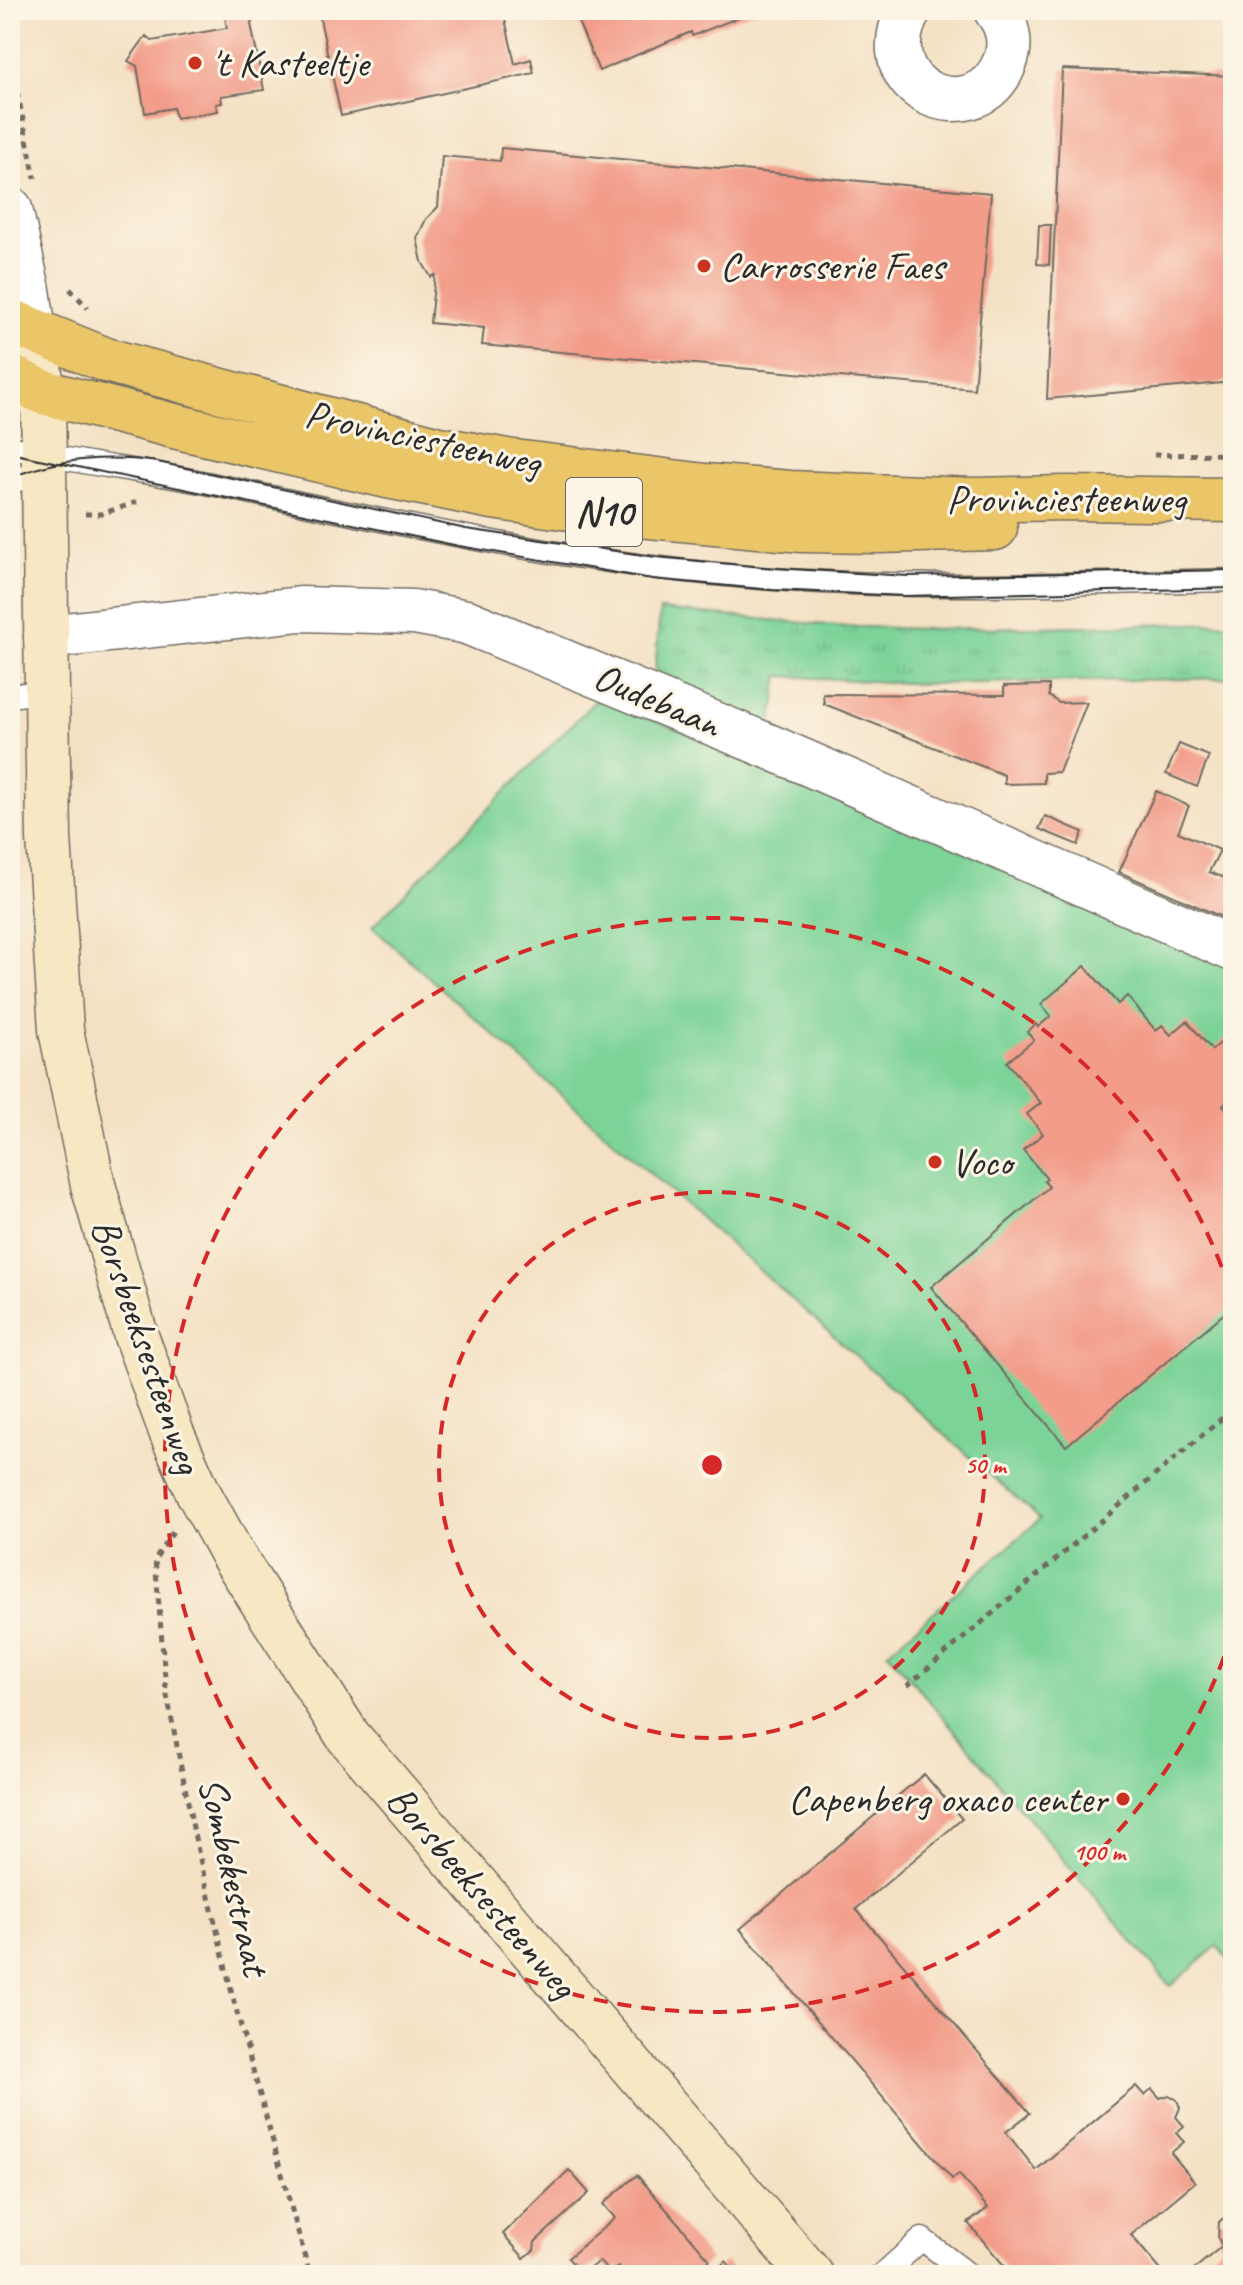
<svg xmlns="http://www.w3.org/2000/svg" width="1243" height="2285" viewBox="0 0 1243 2285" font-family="Caveat,sans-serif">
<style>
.grass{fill:url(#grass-tufts);stroke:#547f62;stroke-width:2}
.pitch{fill:#7cd398;stroke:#547f62;stroke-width:2}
.building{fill:#f29c89}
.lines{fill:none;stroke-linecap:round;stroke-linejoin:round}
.lane-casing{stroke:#716b61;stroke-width:25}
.street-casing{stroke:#716b61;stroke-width:47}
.secondary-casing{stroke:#716b61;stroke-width:47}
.primary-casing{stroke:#716b61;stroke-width:47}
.path{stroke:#716b61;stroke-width:5;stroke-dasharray:6 6;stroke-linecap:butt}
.lane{stroke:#fff;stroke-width:22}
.street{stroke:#fff;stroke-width:44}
.secondary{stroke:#f7e8c3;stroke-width:44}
.primary{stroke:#eac669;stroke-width:44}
.tram{stroke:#2b2b2b;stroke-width:2}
.ring{fill:none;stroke:#d62828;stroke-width:4;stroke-dasharray:14 10}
.poi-dot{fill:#c8321e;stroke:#fcf5e5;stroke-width:3}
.labels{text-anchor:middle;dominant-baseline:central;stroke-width:6;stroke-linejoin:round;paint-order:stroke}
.shield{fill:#fcf5e5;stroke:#6a6863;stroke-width:2}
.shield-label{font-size:38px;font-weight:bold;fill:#2b2b2b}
.poi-label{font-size:40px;fill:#2b2b2b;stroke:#fcf5e5;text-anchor:start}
.street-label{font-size:40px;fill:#2b2b2b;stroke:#fcf5e5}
.centre{fill:#d62828;stroke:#fcf5e5;stroke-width:4}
.ring-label{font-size:24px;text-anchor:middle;font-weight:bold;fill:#d62828;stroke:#fcf5e5;stroke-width:6;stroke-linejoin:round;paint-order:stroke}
</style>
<defs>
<pattern id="grass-tufts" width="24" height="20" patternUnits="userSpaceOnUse" patternTransform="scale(2)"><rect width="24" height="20" fill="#7cd398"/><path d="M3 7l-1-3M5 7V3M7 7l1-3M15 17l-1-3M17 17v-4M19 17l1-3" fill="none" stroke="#6bb583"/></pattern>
</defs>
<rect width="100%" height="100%" fill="#fcf5e5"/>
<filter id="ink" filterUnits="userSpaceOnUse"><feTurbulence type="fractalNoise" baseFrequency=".0125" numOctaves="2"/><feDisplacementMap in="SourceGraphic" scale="16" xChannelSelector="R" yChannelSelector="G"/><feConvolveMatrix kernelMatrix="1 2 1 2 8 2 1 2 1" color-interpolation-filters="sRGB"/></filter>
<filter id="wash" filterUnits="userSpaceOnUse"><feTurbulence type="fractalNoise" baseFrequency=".006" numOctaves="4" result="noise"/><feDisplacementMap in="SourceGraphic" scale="32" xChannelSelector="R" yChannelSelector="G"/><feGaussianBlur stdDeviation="1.8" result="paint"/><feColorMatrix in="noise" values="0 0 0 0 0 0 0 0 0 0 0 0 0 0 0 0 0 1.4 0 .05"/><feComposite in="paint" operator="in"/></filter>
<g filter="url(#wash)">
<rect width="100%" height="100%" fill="#f4e1c4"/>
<polygon class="grass" points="660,610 838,626 926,629 1233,623 1233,678 925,684 779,676 768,746 653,698"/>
<polygon class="pitch" points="598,698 1233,949 1233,1964 1217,1946 1170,1986 888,1652 1040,1519 372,927"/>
<g id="blocks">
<g class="building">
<polygon points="233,10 257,10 251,24 264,90 221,96 222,103 216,104 218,111 176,118 173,108 145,113 137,66 128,61 146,36 152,41 227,28 224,12"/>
<polygon points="318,10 503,10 515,64 531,59 534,73 341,116"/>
<polygon points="573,10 757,10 692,36 691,32 599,71"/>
<polygon points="1062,69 1233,76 1233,382 1047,399"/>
<polygon points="501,148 991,193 974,389 482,345 484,328 430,323 435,275 431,277 422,262 417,238 426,219 438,207 442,156 500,161"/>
<polygon points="1039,225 1051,225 1049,265 1037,264"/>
<polygon points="1049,685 1049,696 1059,703 1087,702 1059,772 1044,773 1044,783 1004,784 1004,775 824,704 823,694 1004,695 1004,686"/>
<polygon points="1179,744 1209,756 1197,787 1166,774"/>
<polygon points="1156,791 1189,806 1178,832 1220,850 1209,872 1225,878 1233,862 1233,922 1119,872"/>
<polygon points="1045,816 1083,832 1078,845 1039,829"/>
<polygon points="1085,966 1118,1004 1127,996 1156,1031 1162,1025 1171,1035 1187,1021 1212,1050 1226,1038 1233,1047 1233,1096 1223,1105 1233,1117 1233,1306 1066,1446 931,1287 1049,1187 1044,1181 1047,1179 1023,1150 1043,1134 1027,1114 1041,1103 1007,1062 1034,1040 1027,1032 1036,1024 1038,1027 1051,1016 1041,1004"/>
<polygon points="924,1774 962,1819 856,1909 1030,2113 1006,2132 1036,2170 1136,2086 1144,2095 1152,2089 1160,2098 1169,2095 1177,2100 1180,2108 1176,2117 1184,2126 1176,2133 1184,2142 1171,2153 1195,2182 1131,2235 1165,2275 1012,2275 968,2223 988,2208 959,2174 952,2179 740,1929"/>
<polygon points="569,2170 589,2193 535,2242 534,2250 524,2258 503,2234"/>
<polygon points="637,2175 710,2260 691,2275 624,2275 618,2267 610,2273 599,2261 582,2274 568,2258 615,2218 603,2204"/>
<polygon points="1233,2210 1233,2275 1187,2275 1222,2246 1218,2238 1219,2222"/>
<polygon points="726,2261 737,2275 710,2275"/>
</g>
</g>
</g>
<g filter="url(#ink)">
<use href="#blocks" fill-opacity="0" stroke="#716b61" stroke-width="2"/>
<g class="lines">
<defs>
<g id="lane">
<path d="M10 447C77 464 144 470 211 484 398 524 583 566 774 579 927 590 1080 583 1233 580"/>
<polyline points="10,483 47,469"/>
<polyline points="10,696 47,691"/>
<polyline points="882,2275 922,2239 969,2275"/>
</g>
<g id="street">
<path d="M909 10C865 91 977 135 1005 62 1012 44 1008 25 996 10"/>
<polyline points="10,209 28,290 34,332"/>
<polyline points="46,637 300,609 414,612 467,622 768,746 1233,949"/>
</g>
<polyline id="secondary" points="34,332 43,392 49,838 61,1030 93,1185 136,1336 172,1434 199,1494 232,1554 348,1736 811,2275"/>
<g id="primary">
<polyline points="10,321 106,360 439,449 507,461 705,486 790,493 974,500 1065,498 1233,500"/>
<polyline points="10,377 43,392 170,425 392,477 492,497 584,510 802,530 879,531 995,528"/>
</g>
</defs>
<use href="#lane" class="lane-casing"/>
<use href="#street" class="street-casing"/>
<use href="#secondary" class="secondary-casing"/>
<use href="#primary" class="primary-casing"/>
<g class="path">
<polyline points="10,57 35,178"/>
<polyline points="70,289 88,308"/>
<polyline points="1154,455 1233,454"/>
<polyline points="85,514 101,514 137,502"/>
<polyline points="173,1532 155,1559 166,1690 195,1838 233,1998 310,2275"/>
<polyline points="907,1686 1233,1409"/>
</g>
<use href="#lane" class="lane"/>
<use href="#street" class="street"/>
<use href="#secondary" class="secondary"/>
<use href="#primary" class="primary"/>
<g class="tram">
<polyline points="10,453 459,546 652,579 773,590 905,596 1233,588"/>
<path d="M10 478C57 458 108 455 158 462L466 529 656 557 774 568 908 576 1233 570"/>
</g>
</g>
</g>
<g class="ring">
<circle cx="712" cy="1465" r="273"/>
<path d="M1232 1634A547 547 0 1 1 1232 1296"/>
</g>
<g class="poi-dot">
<circle cx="195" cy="63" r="8"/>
<circle cx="704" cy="266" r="8"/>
<circle cx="935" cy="1162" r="8"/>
<circle cx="1123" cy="1799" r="8"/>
</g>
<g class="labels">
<rect class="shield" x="566" y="478" width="76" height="68" rx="6"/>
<g class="shield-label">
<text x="604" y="512">N10</text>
</g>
<g class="poi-label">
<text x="211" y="63">'t Kasteeltje</text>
<text x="720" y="266">Carrosserie Faes</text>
<text x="951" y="1162">Voco</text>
<text x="1107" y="1799" text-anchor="end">Capenberg oxaco center</text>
</g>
<g class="street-label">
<text transform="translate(423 438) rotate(12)">Provinciesteenweg</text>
<text x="1066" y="499">Provinciesteenweg</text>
<text transform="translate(657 700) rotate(23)">Oudebaan</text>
<text transform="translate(147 1346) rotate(71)">Borsbeeksesteenweg</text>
<text transform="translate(234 1876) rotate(77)">Sombekestraat</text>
<text transform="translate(482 1892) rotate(49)">Borsbeeksesteenweg</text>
</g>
</g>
<circle cx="712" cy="1465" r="12" class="centre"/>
<g class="ring-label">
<text x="985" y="1473">50 m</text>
<text x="1099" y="1860">100 m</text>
</g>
<rect width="1243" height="2285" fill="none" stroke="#fcf5e5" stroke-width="40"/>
</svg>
